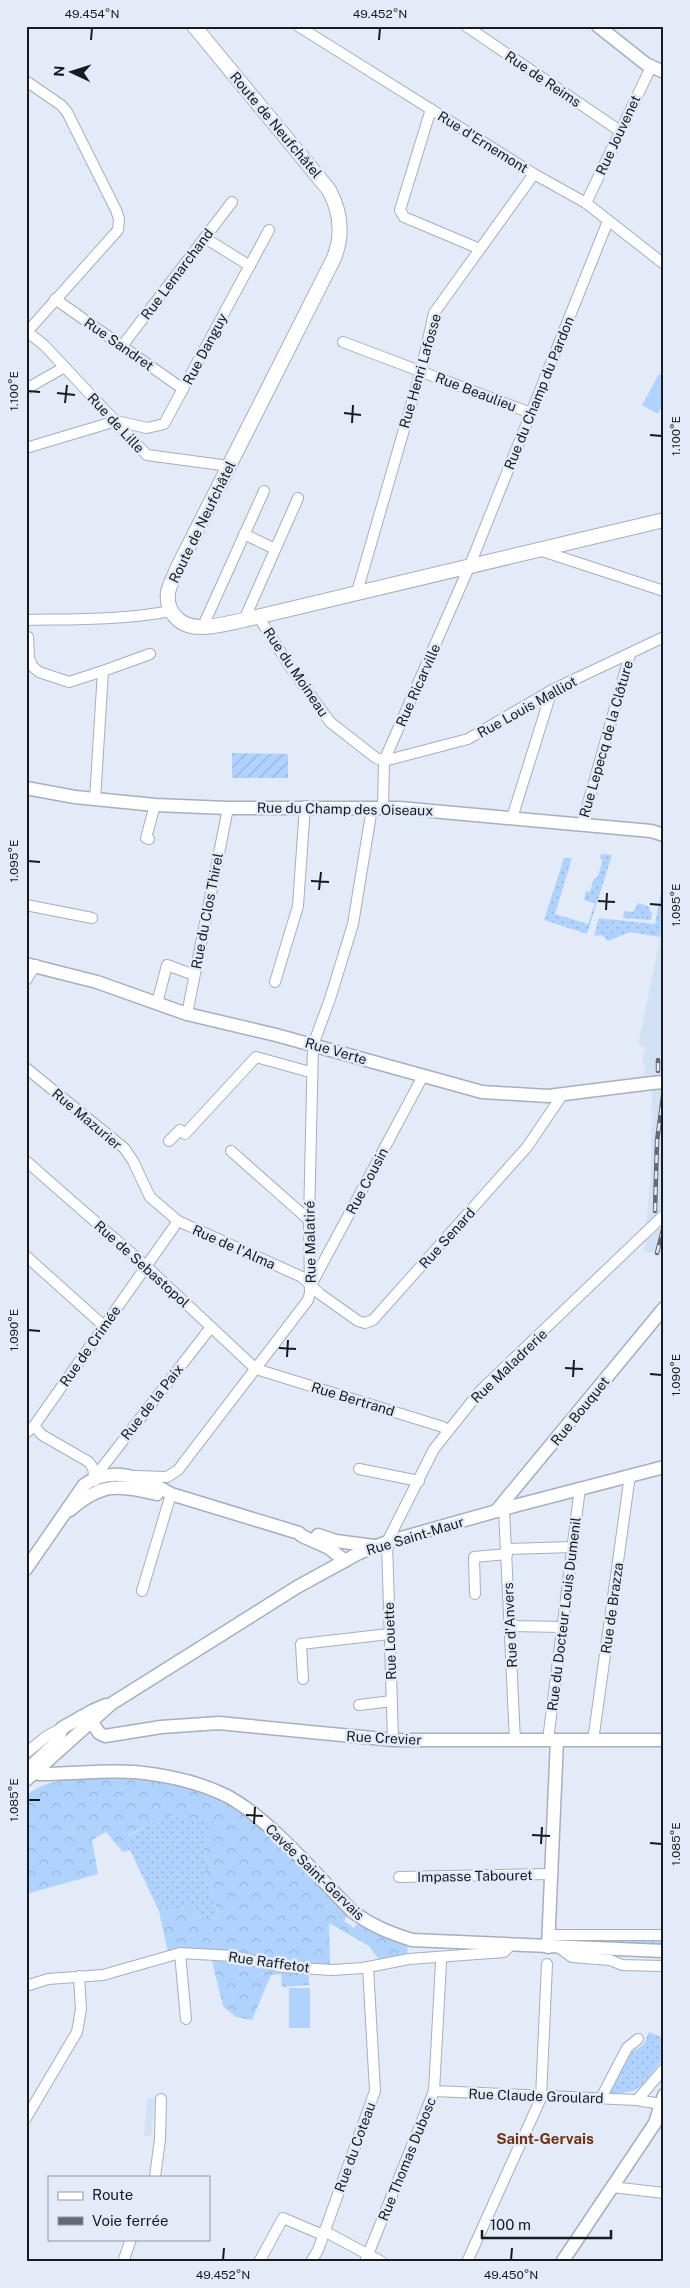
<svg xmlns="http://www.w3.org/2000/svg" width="690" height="2288" viewBox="0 0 690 2288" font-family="'Public Sans',sans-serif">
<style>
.built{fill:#d2e1f3}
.grass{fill:url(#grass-dots)}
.forest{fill:url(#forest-crowns)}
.garden{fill:url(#garden-furrows)}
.pitch{fill:#afd3fe}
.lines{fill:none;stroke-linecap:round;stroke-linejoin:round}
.minor-casing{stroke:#a6afbb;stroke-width:12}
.tertiary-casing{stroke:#a6afbb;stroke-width:15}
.secondary-casing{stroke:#a6afbb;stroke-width:16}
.minor{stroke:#fff;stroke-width:10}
.tertiary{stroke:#fff;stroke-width:12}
.secondary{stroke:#fff;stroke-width:14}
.rail-casing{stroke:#656a72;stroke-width:4.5}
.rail{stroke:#e2ebf7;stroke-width:2.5;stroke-dasharray:8;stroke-linecap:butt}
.minor-bridge-casing{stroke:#a6afbb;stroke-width:12;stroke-linecap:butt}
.tertiary-bridge-casing{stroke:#a6afbb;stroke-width:15;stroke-linecap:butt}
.minor-bridge{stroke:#fff;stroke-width:10}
.tertiary-bridge{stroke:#fff;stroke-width:12}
.ticks{fill:none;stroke:#171b1f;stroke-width:2}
.labels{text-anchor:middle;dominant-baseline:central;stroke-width:5;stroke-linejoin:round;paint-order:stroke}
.street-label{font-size:14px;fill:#171b1f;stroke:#e2ebf7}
.neighbourhood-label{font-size:15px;font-weight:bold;fill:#713113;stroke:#e2ebf7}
.neatline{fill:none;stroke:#171b1f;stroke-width:2}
.ticks-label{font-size:12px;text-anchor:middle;fill:#171b1f}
</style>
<defs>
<pattern id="grass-dots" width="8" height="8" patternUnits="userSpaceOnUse" patternTransform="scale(1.25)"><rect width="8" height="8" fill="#afd3fe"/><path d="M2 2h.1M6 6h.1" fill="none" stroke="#96b5d9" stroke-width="1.8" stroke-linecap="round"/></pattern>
<pattern id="forest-crowns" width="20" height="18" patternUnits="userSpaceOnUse" patternTransform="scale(1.25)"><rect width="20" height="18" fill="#afd3fe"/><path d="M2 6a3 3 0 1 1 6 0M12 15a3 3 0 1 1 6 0" fill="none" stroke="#96b5d9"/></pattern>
<pattern id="garden-furrows" width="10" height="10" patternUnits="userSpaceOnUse" patternTransform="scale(1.25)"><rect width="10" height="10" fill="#afd3fe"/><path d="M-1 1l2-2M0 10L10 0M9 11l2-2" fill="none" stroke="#96b5d9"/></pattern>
</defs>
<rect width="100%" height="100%" fill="#e2ebf7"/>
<g class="built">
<polygon points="664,920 664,1252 663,1253 644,1252 651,1169 652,1090 652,1074 643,1076 646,1065 642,1063 645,1047 638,1045"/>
<polygon points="147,2098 155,2098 151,2136 144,2136"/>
</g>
<g class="grass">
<polygon points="601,854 612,855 587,934 544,920 564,858 572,858 555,914 588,924 595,903 584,900 586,891 590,892 594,878 597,878 603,860 600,859"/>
<polygon points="664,877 664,920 660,937 630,932 608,941 602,935 594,936 599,918 655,924"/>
<polygon points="638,903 648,906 652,914 651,920 623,918 624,911 633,912"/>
<polygon points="175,1816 214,1821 203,1850 211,1870 203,1872 219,1915 214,1919 200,1919 194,1907 159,1911 130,1850 129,1836 161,1818"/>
<polygon points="664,1938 664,1946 558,1940"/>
<polygon points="649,2032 664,2038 664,2058 641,2086 634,2091 612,2094 611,2091 630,2054 644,2044"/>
</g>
<path class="forest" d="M118 1777 178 1784 225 1799 261 1826 342 1908 348 1915 344 1921 354 1928 358 1923 375 1933 408 1943 407 1957 380 1961 369 1946 329 1923 330 1965 309 1972V1985L282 1987 281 1974 271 1975 252 2020 236 2017 223 2006 210 1953 168 1952 159 1911 194 1907 200 1919H214L219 1915 203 1872 211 1869 203 1850 213 1821 175 1816 161 1818 129 1835 130 1850 123 1852 106 1832 92 1840 98 1874 26 1894V1796C49 1775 89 1778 118 1777Z"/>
<polygon class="garden" points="232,753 288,754 288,778 232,778"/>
<g class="pitch">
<polygon points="659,374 664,377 664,403 658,414 642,405"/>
<rect x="289" y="1988" width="21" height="40"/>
</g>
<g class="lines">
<defs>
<g id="minor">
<polyline points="298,26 534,174 586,203 664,264"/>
<polyline points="466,26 620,131"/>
<polyline points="26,81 61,105 67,112 116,210 119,219 118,230 27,332"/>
<polyline points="431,109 400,210 404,217 480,249"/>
<polyline points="586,203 651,67"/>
<polyline points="205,238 250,266"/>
<polyline points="55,299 183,389"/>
<polyline points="26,331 44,345 147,455 229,466"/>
<polyline points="343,342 531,413"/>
<polyline points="122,346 232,202"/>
<polyline points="26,389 63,368"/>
<polyline points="26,448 116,421 147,428 164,424 269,230"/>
<polyline points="244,534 275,549"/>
<polyline points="539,550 664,591"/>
<polyline points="357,592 421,371 434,313 534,174"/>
<polyline points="258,616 291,668 330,722 376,758 384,761 468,739 552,690 664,637"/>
<path d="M26 620C74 619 124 620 171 611"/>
<polyline points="244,620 298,498"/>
<polyline points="203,626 264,491"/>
<polyline points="28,637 29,658 32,666 39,672 69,682 103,671"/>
<polyline points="95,800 103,671 150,654"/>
<polyline points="383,809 384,761 470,565 608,221"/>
<polyline points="512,818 552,690"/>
<polyline points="582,825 630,654"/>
<polyline points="149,839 146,838 155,805"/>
<polyline points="26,905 92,918"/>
<polyline points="26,980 36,965"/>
<polyline points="275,982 298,906 305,806"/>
<polyline points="157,1003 167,965 194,975"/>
<polyline points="187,1014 228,808"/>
<polyline points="26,1068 124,1148 133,1161 150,1197 178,1221 302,1277 320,1294 358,1321 365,1323 373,1320 527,1147 563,1094"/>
<polyline points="169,1141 180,1130 185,1134 256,1057 310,1072"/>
<polyline points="231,1151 309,1220"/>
<polyline points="26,1161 146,1266 256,1369 443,1427 448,1431"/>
<polyline points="26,1256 104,1326"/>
<polyline points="310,1287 423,1076"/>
<polyline points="34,1426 42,1435 89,1462 93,1468 95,1481"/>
<polyline points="26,1433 34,1426 178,1221"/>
<polyline points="359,1469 419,1481"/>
<polyline points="136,1476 167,1477 178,1470 308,1300 310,1293 309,1220 313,1045 330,999 353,924 372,808"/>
<polyline points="94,1478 211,1327"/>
<polyline points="504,1509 515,1741"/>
<polyline points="506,1549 573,1547"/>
<polyline points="142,1591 171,1494"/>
<polyline points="475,1594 474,1557 507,1554"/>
<polyline points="510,1626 563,1627"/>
<polyline points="303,1679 301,1644 389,1634"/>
<polyline points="359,1705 392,1701"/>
<polyline points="393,1740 387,1542 434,1449 481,1390 644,1234"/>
<polyline points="548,1740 580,1488"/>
<polyline points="593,1741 630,1475"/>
<polyline points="26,1753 47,1736 62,1728"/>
<polyline points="399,1877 551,1874"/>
<polyline points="548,1935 664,1935"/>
<polyline points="558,1947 572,1957 610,1960 622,1965 662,1966"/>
<polyline points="180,1953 186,2019"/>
<polyline points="26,1986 48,1979 103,1975 180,1953 233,1956 282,1967 332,1970 363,1968 409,1959 504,1952 511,1945"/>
<polyline points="434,2091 637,2100 661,2104"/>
<polyline points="601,2098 627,2048 638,2039"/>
<polyline points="637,2100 664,2069"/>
<polyline points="26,2118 77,2032 81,2009 79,1976"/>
<polyline points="155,2177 160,2139 161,2099"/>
<polyline points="612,2187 664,2193"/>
<polyline points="324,2231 382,2262"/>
<polyline points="123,2262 131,2239"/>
<polyline points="259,2262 283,2218 323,2235"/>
<polyline points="311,2262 318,2250 375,2091 368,1967"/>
<polyline points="365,2262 434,2091 441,1963"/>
<polyline points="467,2262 541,2098 547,1964"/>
</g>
<g id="tertiary">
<polyline points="598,26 646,64 664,72"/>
<polyline points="26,788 75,797 155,805 228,808 399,808 651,831 664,835"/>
<polyline points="26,964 97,982 187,1014 276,1035 482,1092 548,1096 652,1083"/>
<path d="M70 1510C101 1483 118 1484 157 1494"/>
<polyline points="497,1510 664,1308"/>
<polyline points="318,1535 336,1541 374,1546"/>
<path d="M26 1569 84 1485C111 1465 145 1478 171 1494L299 1533 302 1536 329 1548 345 1561"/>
<path d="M81 1717C93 1723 93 1723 99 1733L105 1736 161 1727 219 1723 393 1740H664"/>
<polyline points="26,1767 31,1766 56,1743 62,1728 92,1711 106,1705"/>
<path d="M35 1772 39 1774C71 1774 103 1770 135 1772 166 1775 199 1782 227 1796 269 1818 318 1877 353 1912 372 1926 390 1933 412 1940L664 1951"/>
<polyline points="26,1780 111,1704 297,1587 359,1553 387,1542 518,1505 664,1467"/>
<polyline points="548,1947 557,1740"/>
<polyline points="562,2262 655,2123 664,2095"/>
</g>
<path id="secondary" d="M194 26 329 190C341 212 343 235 334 258L178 567C175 575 170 584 168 592 167 600 169 609 174 615 189 636 223 624 244 620L664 520"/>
</defs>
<use href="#minor" class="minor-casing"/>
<use href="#tertiary" class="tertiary-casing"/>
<use href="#secondary" class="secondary-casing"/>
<use href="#minor" class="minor"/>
<use href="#tertiary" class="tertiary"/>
<use href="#secondary" class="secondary"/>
<defs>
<g id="rail">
<polyline points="658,1071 658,1060"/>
<polyline points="655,1211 657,1141 664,1089"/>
<polyline points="657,1253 664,1226"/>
</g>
</defs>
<use href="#rail" class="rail-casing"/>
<use href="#rail" class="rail"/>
<defs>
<polyline id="minor-bridge" points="644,1234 664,1215"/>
<polyline id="tertiary-bridge" points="652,1083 664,1082"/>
</defs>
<use href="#minor-bridge" class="minor-bridge-casing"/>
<use href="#tertiary-bridge" class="tertiary-bridge-casing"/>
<use href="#minor-bridge" class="minor-bridge"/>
<use href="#tertiary-bridge" class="tertiary-bridge"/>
</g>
<path class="ticks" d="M91 40 92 28M379 40 380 28M28 391 40 392M57 393 75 395M65 403 67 385M344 413 361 415M352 423 353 405M650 435 662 436M28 861 40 862M311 881 329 882M319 890 321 872M598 901 615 902M650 904 662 905M606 910 607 893M28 1330 40 1331M279 1348 296 1349M287 1357 288 1340M565 1368 583 1369M650 1374 662 1375M573 1377 574 1360M28 1800H40M246 1815 263 1816M254 1824 255 1807M532 1835 550 1836M650 1843 662 1844M541 1844 542 1827M223 2260 224 2248M511 2260 512 2248"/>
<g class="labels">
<g class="street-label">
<text transform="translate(543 79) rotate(34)">Rue de Reims</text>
<text transform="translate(276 125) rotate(50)">Route de Neufchâtel</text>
<text transform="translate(618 135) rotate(-65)">Rue Jouvenet</text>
<text transform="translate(483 142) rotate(32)">Rue d'Ernemont</text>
<text transform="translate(177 274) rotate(-53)">Rue Lemarchand</text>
<text transform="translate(119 344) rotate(35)">Rue Sandret</text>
<text transform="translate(205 349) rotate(-62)">Rue Danguy</text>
<text transform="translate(420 371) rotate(-74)">Rue Henri Lafosse</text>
<text transform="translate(476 392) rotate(21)">Rue Beaulieu</text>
<text transform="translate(539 393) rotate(-68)">Rue du Champ du Pardon</text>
<text transform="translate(116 423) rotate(47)">Rue de Lille</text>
<text transform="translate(202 522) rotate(-64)">Route de Neufchâtel</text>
<text transform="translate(296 672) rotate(56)">Rue du Moineau</text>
<text transform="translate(418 685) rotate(-66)">Rue Ricarville</text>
<text transform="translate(527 707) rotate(-29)">Rue Louis Malliot</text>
<text transform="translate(606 739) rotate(-74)">Rue Lepecq de la Clôture</text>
<text transform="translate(345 809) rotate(1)">Rue du Champ des Oiseaux</text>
<text transform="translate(207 911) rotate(-79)">Rue du Clos Thirel</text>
<text transform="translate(336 1051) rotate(16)">Rue Verte</text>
<text transform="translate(87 1119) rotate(40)">Rue Mazurier</text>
<text transform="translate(367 1181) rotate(-62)">Rue Cousin</text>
<text transform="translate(447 1238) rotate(-48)">Rue Senard</text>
<text transform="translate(310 1242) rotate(-91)">Rue Malatiré</text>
<text transform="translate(234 1247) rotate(24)">Rue de l'Alma</text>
<text transform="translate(142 1264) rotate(42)">Rue de Sebastopol</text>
<text transform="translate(90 1346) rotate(-55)">Rue de Crimée</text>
<text transform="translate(509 1366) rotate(-44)">Rue Maladrerie</text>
<text transform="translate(353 1399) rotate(17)">Rue Bertrand</text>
<text transform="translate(152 1402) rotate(-52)">Rue de la Paix</text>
<text transform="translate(580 1411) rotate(-51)">Rue Bouquet</text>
<text transform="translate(415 1536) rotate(-17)">Rue Saint-Maur</text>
<text transform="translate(612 1608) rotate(-82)">Rue de Brazza</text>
<text transform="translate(564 1614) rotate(-83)">Rue du Docteur Louis Dumenil</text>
<text transform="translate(510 1625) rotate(-93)">Rue d'Anvers</text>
<text transform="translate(390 1641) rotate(-92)">Rue Louette</text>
<text transform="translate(384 1738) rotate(3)">Rue Crevier</text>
<text transform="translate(315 1872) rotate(44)">Cavée Saint-Gervais</text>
<text transform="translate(475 1876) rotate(-1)">Impasse Tabouret</text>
<text transform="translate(269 1962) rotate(8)">Rue Raffetot</text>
<text transform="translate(536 2096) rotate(2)">Rue Claude Groulard</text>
<text transform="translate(355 2147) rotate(-70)">Rue du Coteau</text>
<text transform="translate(407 2159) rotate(-68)">Rue Thomas Dubosc</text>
</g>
<g class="neighbourhood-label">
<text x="545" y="2138">Saint-Gervais</text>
</g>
</g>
<rect width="690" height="2288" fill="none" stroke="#e2ebf7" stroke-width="55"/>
<rect x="48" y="2176" width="162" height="65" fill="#e2ebf7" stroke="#9198a1"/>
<rect x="58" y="2192" width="25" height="8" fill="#ffffff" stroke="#9198a1"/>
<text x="92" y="2200" font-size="15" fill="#171b1f">Route</text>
<rect x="58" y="2217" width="25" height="8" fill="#656a72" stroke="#9198a1"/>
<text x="92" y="2226" font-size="15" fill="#171b1f">Voie ferrée</text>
<g transform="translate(72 72) rotate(274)" stroke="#e2ebf7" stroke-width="4" paint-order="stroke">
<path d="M0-4L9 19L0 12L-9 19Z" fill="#171b1f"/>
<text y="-8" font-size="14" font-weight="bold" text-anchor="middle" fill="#171b1f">N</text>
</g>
<path d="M482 2230v8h129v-8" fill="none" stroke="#171b1f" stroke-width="2.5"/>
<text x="490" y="2230" font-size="15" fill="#171b1f" stroke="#e2ebf7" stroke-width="4" paint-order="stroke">100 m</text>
<rect x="28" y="28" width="634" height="2232" class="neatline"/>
<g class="ticks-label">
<text x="92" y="18">49.454°N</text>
<text x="380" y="18">49.452°N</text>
<text transform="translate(14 391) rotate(-90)" y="4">1.100°E</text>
<text transform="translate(676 436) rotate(-90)" y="4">1.100°E</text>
<text transform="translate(14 861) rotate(-90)" y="4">1.095°E</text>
<text transform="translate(676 905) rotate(-90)" y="4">1.095°E</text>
<text transform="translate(14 1330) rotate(-90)" y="4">1.090°E</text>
<text transform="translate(676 1375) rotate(-90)" y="4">1.090°E</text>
<text transform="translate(14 1800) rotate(-90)" y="4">1.085°E</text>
<text transform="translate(676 1844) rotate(-90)" y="4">1.085°E</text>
<text x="223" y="2279">49.452°N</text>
<text x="511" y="2279">49.450°N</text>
</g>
</svg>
